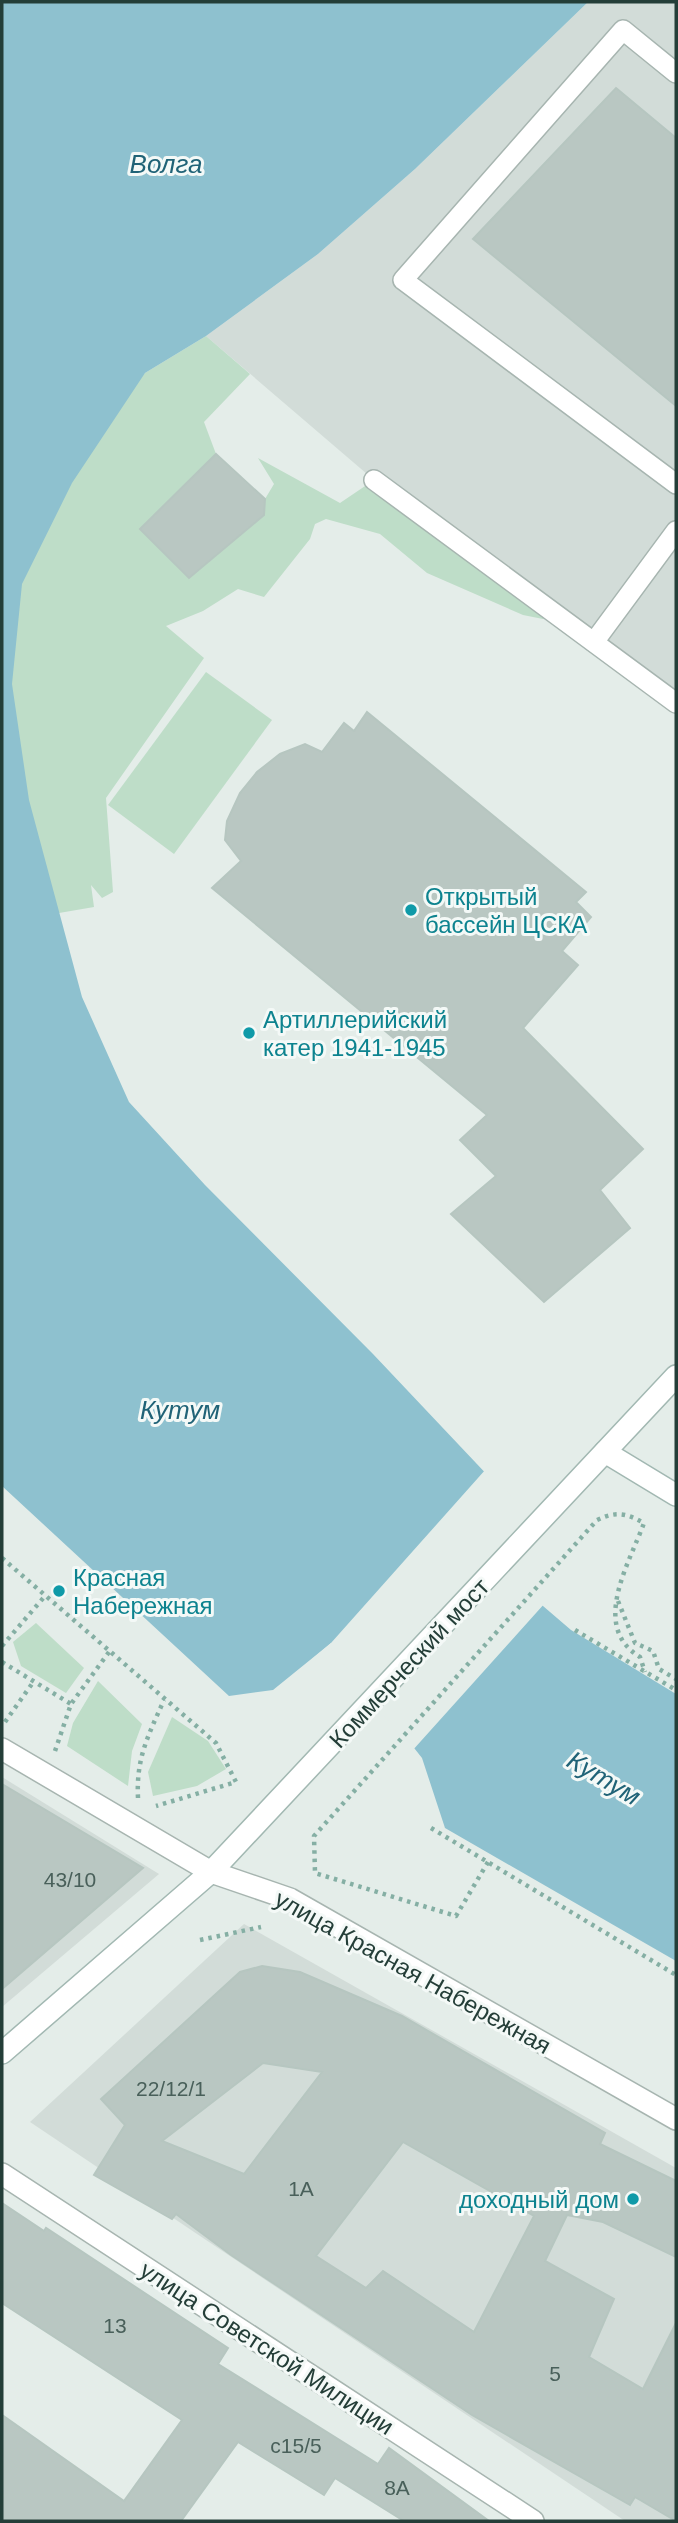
<svg xmlns="http://www.w3.org/2000/svg" width="678" height="2523" viewBox="0 0 678 2523" font-family="Helvetica,sans-serif">
<style>
.built{fill:#d2dcd8}
.green{fill:#beddc8}
.water{fill:#8ec1cf}
.pier{fill:#e4ede9}
.building{fill:#b9c7c2;stroke:#b6c6c0;stroke-width:2;fill-rule:evenodd}
.lines{fill:none;stroke-linecap:round;stroke-linejoin:round}
.service-casing{stroke:#a7b5b0;stroke-width:22}
.minor-casing{stroke:#a7b5b0;stroke-width:24}
.tertiary-casing{stroke:#a7b5b0;stroke-width:24}
.secondary-casing{stroke:#a2b8b2;stroke-width:24}
.path{stroke:#85afa4;stroke-width:4.5;stroke-dasharray:3.5 5;stroke-linecap:butt}
.service{stroke:#fff;stroke-width:19}
.minor{stroke:#fff;stroke-width:21}
.tertiary{stroke:#fff;stroke-width:21}
.secondary{stroke:#fff;stroke-width:21}
.culture-dot{fill:#0f9aa8;stroke:#f4f9f7;stroke-width:2.5}
.labels{text-anchor:middle;dominant-baseline:central;stroke-width:6;stroke-linejoin:round;paint-order:stroke}
.number-label{font-size:21px;fill:#49605a}
.culture-label{font-size:24px;fill:#0d838f;stroke:#f4f9f7;text-anchor:start}
.street-label{font-size:24px;fill:#243e38;stroke:#f4f9f7}
.water-label{font-size:26px;font-style:italic;fill:#206377;stroke:#f4f9f7}
</style>
<rect width="100%" height="100%" fill="#e4ede9"/>
<g class="built">
<polygon points="588,2 676,2 676,700 374,480 206,336 318,254 415,169"/>
<polygon points="2,1777 159,1874 2,2007"/>
<polygon points="244,1924 676,2168 676,2521 625,2521 30,2122"/>
</g>
<g class="green">
<polygon points="206,336 250,374 204,422 216,454 140,529 189,578 263,516 265,499 274,484 258,458 340,503 374,480 552,611 543,619 523,615 427,573 380,534 326,519 315,524 310,539 264,597 238,589 203,611 166,626 204,658 106,798 113,892 102,898 91,885 94,907 59,913 7,915 2,488 145,373"/>
<polygon points="206,672 272,720 174,854 108,805"/>
<polygon points="36,1623 84,1668 66,1693 21,1666 13,1642"/>
<polygon points="98,1681 142,1724 132,1751 128,1786 67,1746 73,1723"/>
<polygon points="172,1717 208,1741 226,1769 197,1786 153,1796 148,1772"/>
</g>
<polygon class="water" points="2,2 588,2 415,169 318,254 206,336 145,373 72,483 22,584 12,684 29,800 82,997 129,1102 205,1185 373,1354 529,1519 493,1563 571,1630 676,1694 676,1961 445,1828 422,1758 331,1643 273,1690 229,1696 2,1486"/>
<polygon class="pier" points="486,1469 531,1517 498,1562 545,1603 412,1751 331,1648 271,1694 331,1643"/>
<g class="building">
<polygon points="616,88 676,138 676,406 473,239"/>
<polygon points="216,454 265,499 264,515 189,578 140,529"/>
<polygon points="367,712 586,892 576,902 591,917 562,951 578,965 523,1028 643,1149 600,1190 630,1228 544,1302 451,1214 496,1176 460,1140 487,1115 212,888 241,861 225,840 227,821 240,793 257,772 280,754 305,744 322,752 344,723 354,731"/>
<polygon points="2,1784 143,1868 2,1989"/>
<path d="M262 1966 300 1972 402 2016 605 2133 600 2144 676 2181V2257L603 2222 567 2215 545 2261 614 2299 589 2357 643 2389 676 2323V2521L635 2497 630 2505 472 2415 231 2255 176 2214 172 2219 94 2175 125 2125 101 2099 240 1972ZM263 2063 322 2072 244 2174 162 2141ZM403 2142 534 2216 474 2332 383 2271 366 2288 316 2256Z"/>
<polygon points="2,2203 44,2231 46,2228 228,2348 218,2364 378,2464 389,2448 489,2521 404,2521 335,2478 324,2495 238,2442 181,2521 2,2521 2,2415 124,2501 182,2420 2,2303"/>
</g>
<g class="lines">
<defs>
<g id="service">
<polyline points="676,73 623,30 403,280 676,484"/>
<polyline points="374,480 676,703"/>
<polyline points="594,642 676,531"/>
</g>
<g id="minor">
<polyline points="2,1749 211,1872"/>
<polyline points="2,2174 533,2521"/>
</g>
<polyline id="tertiary" points="211,1872 290,1899 676,2119"/>
<g id="secondary">
<polyline points="605,1452 676,1495"/>
<polyline points="2,2053 211,1872 676,1376"/>
</g>
</defs>
<use href="#service" class="service-casing"/>
<use href="#minor" class="minor-casing"/>
<use href="#tertiary" class="tertiary-casing"/>
<use href="#secondary" class="secondary-casing"/>
<g class="path">
<polyline points="2,1558 216,1743 236,1782 156,1806"/>
<polyline points="618,1601 635,1643 653,1651 659,1669 676,1679"/>
<polyline points="575,1630 676,1690"/>
<polyline points="2,1646 45,1596"/>
<polyline points="2,1662 71,1704"/>
<polyline points="5,1722 34,1681"/>
<polyline points="55,1751 71,1704 109,1652"/>
<path d="M138 1798C136 1758 148 1736 164 1700"/>
<polyline points="431,1828 676,1975"/>
<path d="M488 1862 456 1916 315 1873 314 1836 597 1520C616 1511 626 1513 644 1523 629 1564 590 1627 640 1657L645 1672"/>
<polyline points="200,1940 261,1927"/>
</g>
<use href="#service" class="service"/>
<use href="#minor" class="minor"/>
<use href="#tertiary" class="tertiary"/>
<use href="#secondary" class="secondary"/>
</g>
<g class="culture-dot">
<circle cx="411" cy="910" r="7"/>
<circle cx="249" cy="1033" r="7"/>
<circle cx="59" cy="1591" r="7"/>
<circle cx="633" cy="2199" r="7"/>
</g>
<g class="labels">
<g class="number-label">
<text x="70" y="1879">43/10</text>
<text x="171" y="2088">22/12/1</text>
<text x="301" y="2188">1А</text>
<text x="115" y="2325">13</text>
<text x="555" y="2373">5</text>
<text x="296" y="2445">c15/5</text>
<text x="397" y="2487">8А</text>
</g>
<g class="culture-label">
<text x="425" y="896">Открытый<tspan x="425" dy="28">бассейн ЦСКА</tspan></text>
<text x="263" y="1019">Артиллерийский<tspan x="263" dy="28">катер 1941-1945</tspan></text>
<text x="73" y="1577">Красная<tspan x="73" dy="28">Набережная</tspan></text>
<text x="619" y="2199" text-anchor="end">доходный дом</text>
</g>
<g class="street-label">
<text transform="translate(409 1663) rotate(-47)">Коммерческий мост</text>
<text transform="translate(413 1972) rotate(29)">улица Красная Набережная</text>
<text transform="translate(267 2348) rotate(33)">улица Советской Милиции</text>
</g>
<g class="water-label">
<text x="166" y="164">Волга</text>
<text x="180" y="1410">Кутум</text>
<text transform="translate(604 1778) rotate(31)">Кутум</text>
</g>
</g>
<rect width="678" height="2523" fill="none" stroke="#243e38" stroke-width="7"/>
</svg>
